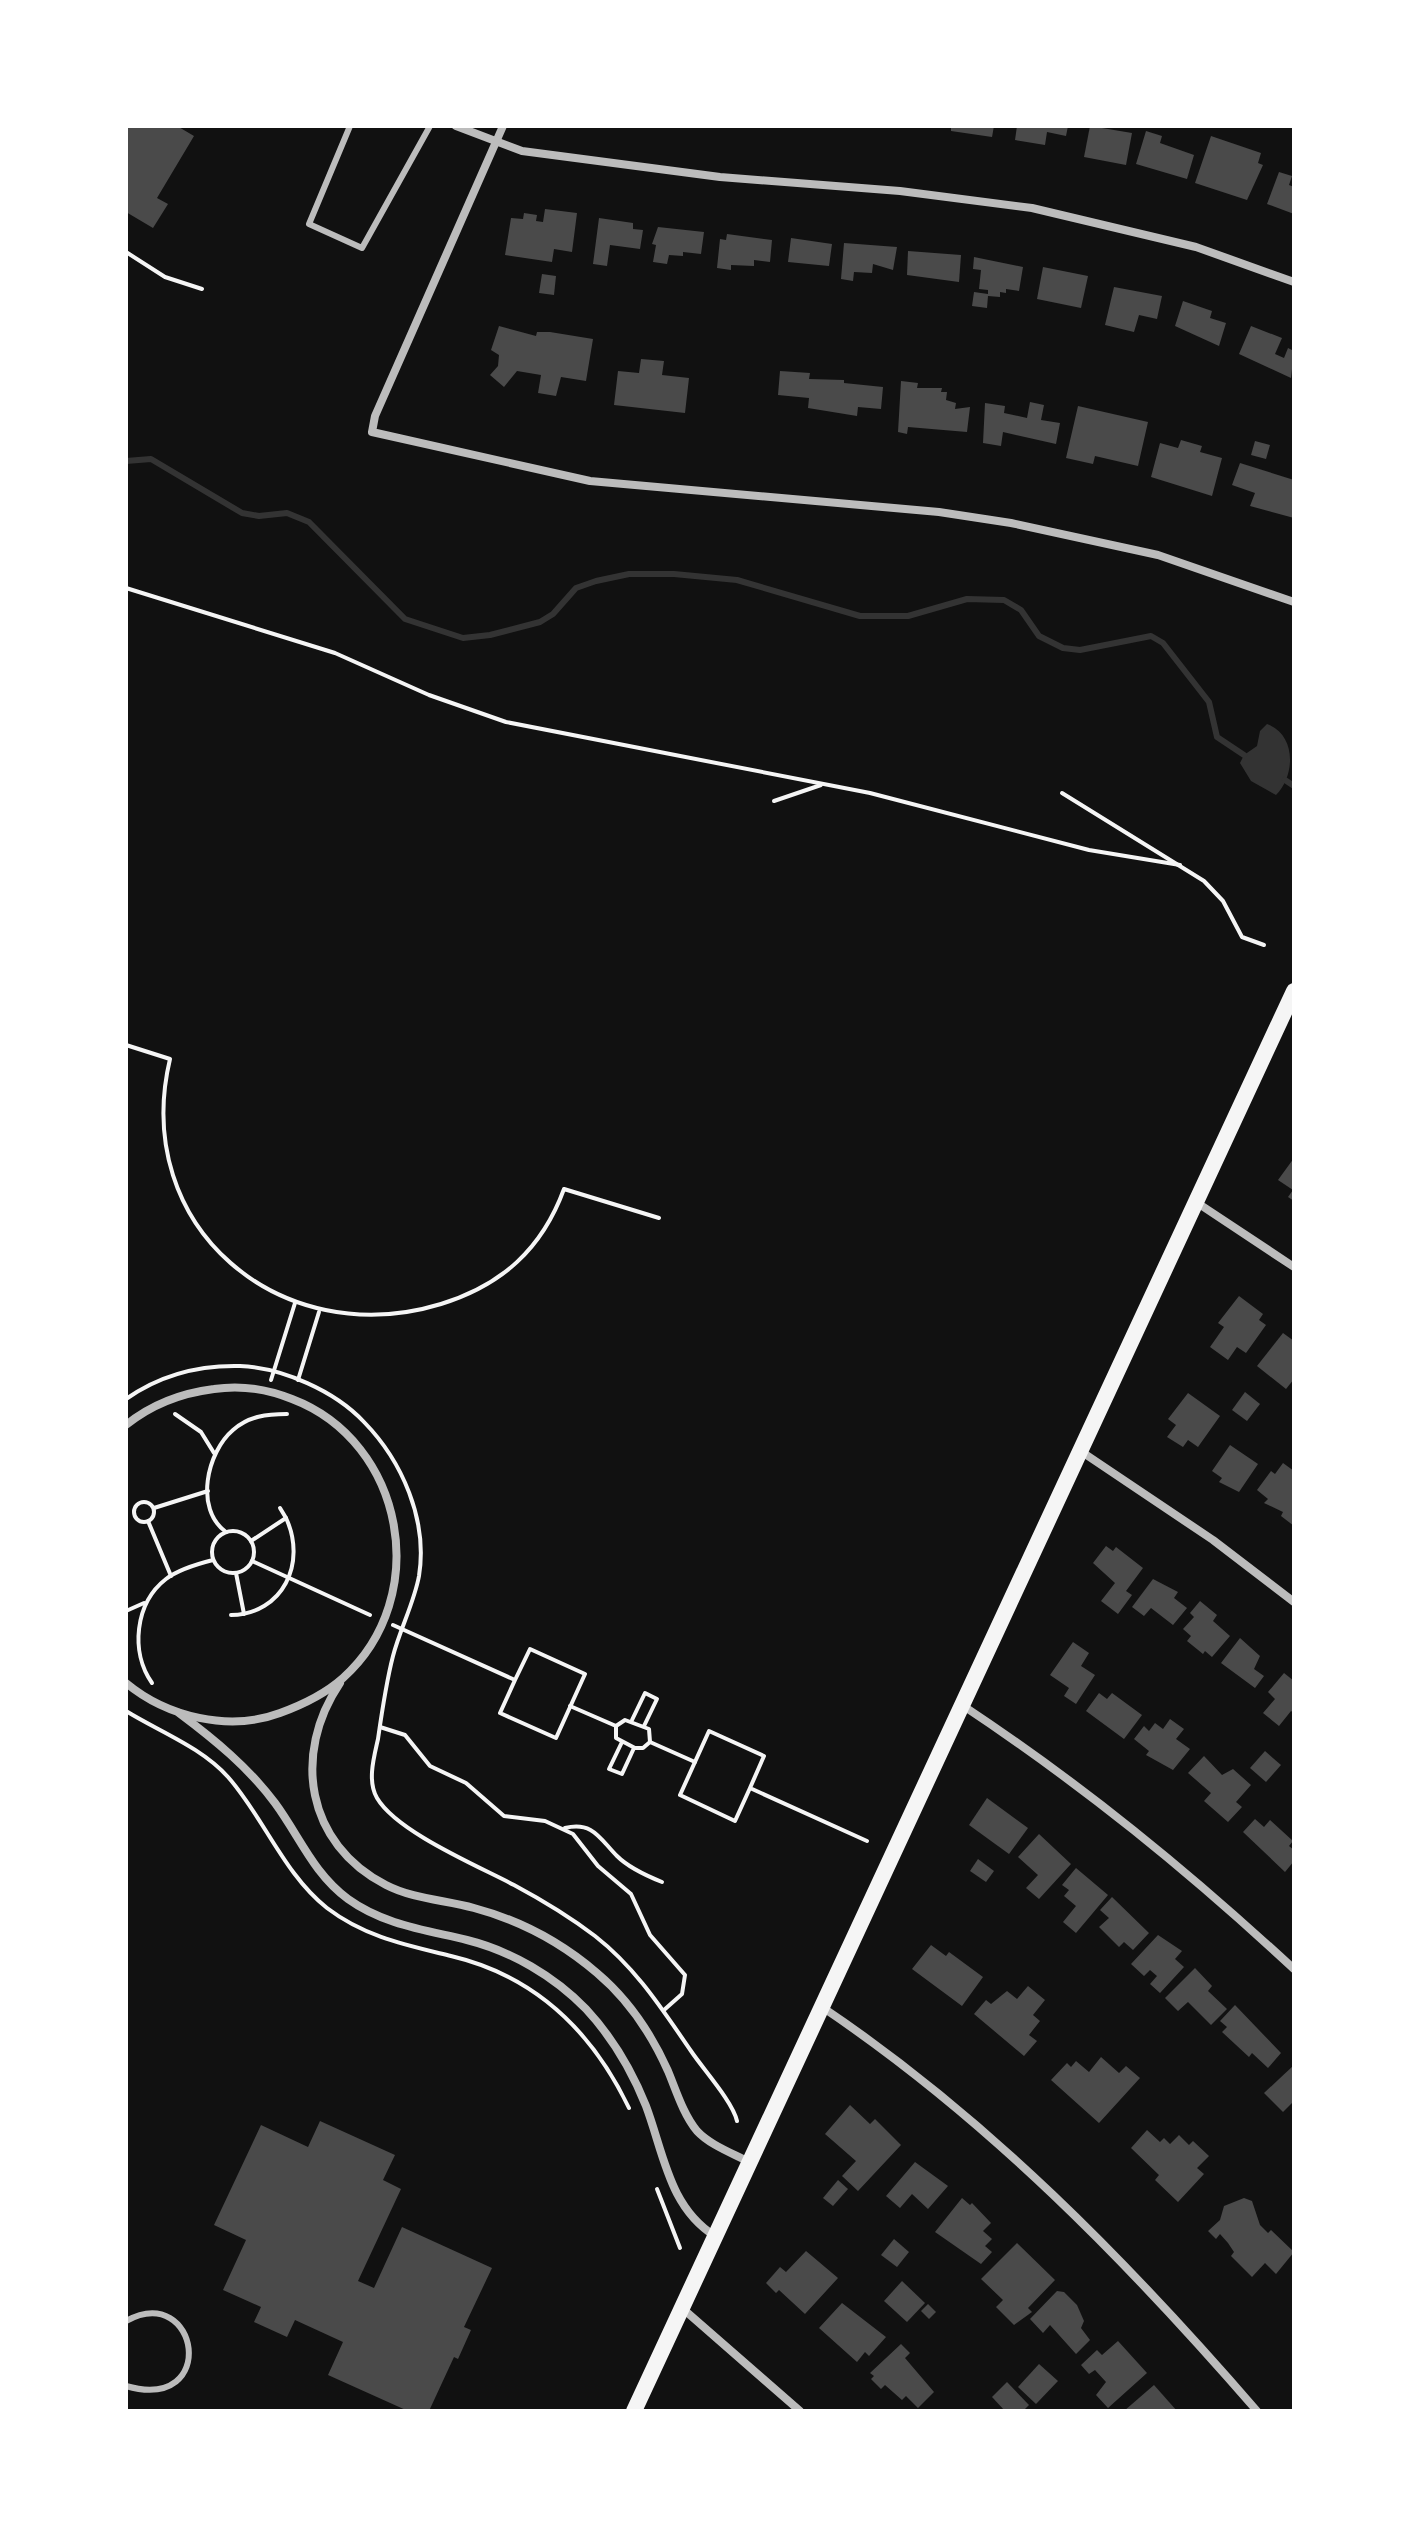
<svg xmlns="http://www.w3.org/2000/svg" width="1420" height="2537" viewBox="0 0 1420 2537" font-family="Inter,sans-serif">
<style>
.water{fill:#333}
.lines{fill:none;stroke-linecap:round;stroke-linejoin:round}
.stream{stroke:#333;stroke-width:6}
.building{fill:#4a4a4a}
.path{stroke:#f5f5f5;stroke-width:4}
.service{stroke:#bcbcbc;stroke-width:6}
.minor{stroke:#bcbcbc;stroke-width:8}
.secondary{stroke:#f5f5f5;stroke-width:16}
</style>
<rect width="100%" height="100%" fill="#111"/>
<path class="water" d="M1267 724C1296 734 1296 775 1276 795L1251 781 1240 763 1244 755 1257 746 1260 731Z"/>
<g class="lines">
<g class="stream">
<polyline points="126,461 151,459 242,513 259,516 287,513 309,522 405,619 463,638 490,635 540,622 553,614 576,588 596,581 629,574 674,574 737,580 860,616 908,616 967,599 1004,600 1021,610 1039,636 1063,648 1080,650 1151,636 1163,643 1209,702 1217,737 1244,755"/>
<polyline points="1285,780 1294,786"/>
</g>
</g>
<g class="building">
<polygon points="126,126 177,126 194,136 157,198 168,204 153,228 126,212"/>
<polygon points="951,126 994,126 992,137 951,131"/>
<polygon points="1017,126 1068,126 1066,136 1047,132 1045,145 1015,140"/>
<polygon points="1090,126 1132,133 1126,165 1084,157"/>
<polygon points="1146,131 1162,136 1160,143 1194,155 1187,179 1136,164"/>
<polygon points="1211,136 1261,153 1258,163 1263,165 1247,200 1195,183"/>
<polygon points="1279,172 1292,176 1289,185 1294,187 1294,214 1267,204"/>
<polygon points="545,209 577,213 572,252 554,249 552,262 505,255 511,218 523,219 524,213 537,215 536,221 543,222"/>
<polygon points="599,218 633,223 633,229 643,230 640,249 610,245 607,266 593,264"/>
<polygon points="658,227 704,232 701,254 683,252 683,256 669,255 667,264 653,262 656,245 652,244"/>
<polygon points="727,234 772,240 770,262 754,260 754,266 731,265 731,270 717,268 720,239 726,240"/>
<polygon points="791,238 832,244 829,266 788,262"/>
<polygon points="844,243 897,247 893,270 873,264 872,273 854,272 853,281 841,279"/>
<polygon points="908,251 961,255 959,282 907,275"/>
<polygon points="974,257 1023,267 1019,291 1006,289 1006,293 1000,292 1000,297 988,296 987,308 972,306 974,292 988,294 988,290 979,289 981,270 973,269"/>
<polygon points="1043,267 1088,276 1081,308 1037,299"/>
<polygon points="542,274 556,276 554,295 539,293"/>
<polygon points="1114,287 1162,296 1157,319 1139,315 1134,332 1105,325"/>
<polygon points="1183,301 1212,311 1210,318 1226,323 1219,346 1175,326"/>
<polygon points="499,326 536,336 537,332 550,332 593,339 586,381 561,377 556,396 538,393 541,375 517,371 504,387 490,375 498,366 499,355 491,350"/>
<polygon points="1251,326 1282,338 1275,354 1284,358 1288,348 1294,351 1291,378 1239,354"/>
<polygon points="641,359 664,361 662,375 689,378 685,413 614,405 618,371 639,373"/>
<polygon points="780,371 810,373 809,379 844,380 844,383 883,387 881,409 858,407 857,416 808,408 809,398 778,395"/>
<polygon points="901,381 918,383 917,388 942,388 941,392 947,392 946,400 956,403 955,409 970,407 967,432 908,427 907,434 898,432"/>
<polygon points="1030,402 1044,405 1041,420 1060,423 1056,444 1003,432 1001,446 983,443 985,403 1005,406 1004,413 1027,418"/>
<polygon points="1078,406 1148,422 1138,466 1095,456 1093,464 1066,458"/>
<polygon points="1181,440 1202,446 1200,452 1222,458 1212,496 1151,477 1160,443 1178,448"/>
<polygon points="1255,441 1270,445 1266,459 1251,455"/>
<polygon points="1240,463 1294,480 1294,518 1250,506 1255,493 1232,485"/>
<polygon points="1294,1158 1294,1201 1288,1197 1293,1190 1278,1180"/>
<polygon points="1239,1296 1263,1314 1259,1320 1266,1325 1246,1353 1237,1347 1228,1360 1210,1347 1224,1327 1218,1323"/>
<polygon points="1283,1333 1294,1341 1294,1379 1286,1389 1257,1366"/>
<polygon points="1245,1392 1260,1404 1247,1421 1232,1410"/>
<polygon points="1188,1393 1220,1416 1198,1447 1188,1440 1183,1447 1167,1437 1176,1425 1168,1419"/>
<polygon points="1230,1445 1258,1464 1239,1492 1219,1482 1222,1478 1212,1471"/>
<polygon points="1283,1463 1294,1471 1294,1526 1281,1516 1283,1512 1264,1503 1268,1499 1257,1490 1271,1471 1275,1474"/>
<polygon points="1106,1546 1113,1551 1116,1547 1143,1568 1126,1591 1132,1595 1118,1614 1101,1601 1115,1583 1093,1563"/>
<polygon points="1153,1579 1178,1592 1174,1598 1187,1608 1173,1625 1151,1608 1144,1616 1132,1607"/>
<polygon points="1200,1601 1217,1615 1213,1621 1230,1636 1212,1657 1205,1651 1203,1654 1187,1641 1191,1636 1183,1629 1194,1617 1190,1613"/>
<polygon points="1240,1638 1260,1656 1254,1669 1264,1676 1255,1688 1221,1663"/>
<polygon points="1073,1642 1089,1653 1081,1666 1095,1675 1076,1704 1064,1696 1069,1688 1050,1675"/>
<polygon points="1284,1673 1294,1681 1294,1713 1291,1711 1279,1726 1263,1713 1275,1699 1268,1692"/>
<polygon points="1099,1693 1107,1699 1112,1693 1142,1715 1124,1739 1086,1711"/>
<polygon points="1170,1719 1184,1729 1176,1739 1190,1749 1173,1770 1146,1755 1149,1751 1134,1739 1144,1726 1149,1731 1155,1723 1163,1729"/>
<polygon points="1265,1751 1281,1765 1266,1782 1250,1768"/>
<polygon points="1204,1756 1222,1775 1233,1769 1251,1785 1236,1802 1242,1807 1228,1822 1204,1801 1211,1793 1188,1773"/>
<polygon points="987,1798 1028,1828 1009,1854 969,1825"/>
<polygon points="1255,1819 1264,1827 1270,1820 1293,1841 1289,1846 1294,1850 1294,1861 1285,1872 1243,1832"/>
<polygon points="1039,1834 1071,1864 1039,1899 1026,1888 1038,1875 1018,1857"/>
<polygon points="978,1859 994,1871 986,1882 970,1871"/>
<polygon points="1076,1868 1108,1895 1076,1933 1063,1922 1076,1906 1064,1896 1069,1890 1062,1885"/>
<polygon points="1112,1897 1149,1933 1133,1950 1124,1942 1119,1947 1099,1927 1109,1918 1100,1910"/>
<polygon points="1158,1935 1182,1951 1175,1959 1184,1967 1160,1993 1150,1984 1157,1976 1150,1970 1144,1976 1131,1964"/>
<polygon points="931,1945 946,1956 949,1952 983,1977 962,2006 912,1969"/>
<polygon points="1195,1968 1212,1986 1208,1991 1227,2009 1211,2025 1188,2002 1178,2011 1165,1998"/>
<polygon points="1028,1986 1045,2000 1033,2015 1040,2021 1029,2035 1037,2041 1024,2056 974,2014 986,2000 991,2004 1007,1991 1017,1999"/>
<polygon points="1235,2005 1281,2053 1268,2068 1252,2053 1249,2057 1222,2032 1227,2027 1220,2021"/>
<polygon points="1101,2057 1119,2073 1126,2066 1140,2078 1099,2123 1051,2080 1067,2063 1071,2067 1076,2061 1089,2072"/>
<polygon points="1294,2065 1294,2101 1283,2112 1264,2093"/>
<polygon points="850,2105 870,2124 875,2119 901,2145 858,2191 842,2176 856,2161 825,2134"/>
<polygon points="320,2121 395,2155 383,2180 401,2189 358,2281 374,2288 402,2227 492,2268 464,2327 471,2330 458,2359 454,2357 429,2411 408,2411 328,2375 343,2342 295,2320 287,2337 254,2322 261,2307 223,2290 246,2240 214,2225 261,2125 308,2147"/>
<polygon points="1147,2130 1160,2142 1164,2138 1170,2144 1179,2135 1189,2145 1193,2141 1209,2156 1197,2168 1204,2174 1178,2202 1155,2180 1159,2175 1131,2148"/>
<polygon points="915,2162 948,2186 928,2209 912,2194 900,2208 886,2196"/>
<polygon points="838,2180 848,2189 833,2206 823,2198"/>
<polygon points="962,2198 970,2205 972,2203 991,2223 983,2231 992,2239 985,2246 992,2252 981,2264 935,2232"/>
<polygon points="1244,2198 1252,2201 1260,2225 1268,2233 1271,2230 1294,2252 1276,2274 1265,2263 1252,2277 1231,2256 1234,2252 1228,2243 1220,2234 1216,2239 1208,2231 1220,2220 1224,2206"/>
<polygon points="894,2239 909,2252 897,2267 881,2255"/>
<polygon points="1017,2243 1055,2280 1028,2308 1032,2312 1014,2325 996,2307 1003,2300 981,2279"/>
<polygon points="806,2251 838,2278 805,2314 779,2290 776,2293 766,2283 780,2267 786,2272"/>
<polygon points="902,2281 925,2303 907,2322 884,2301"/>
<polygon points="1057,2291 1064,2292 1077,2305 1084,2321 1081,2328 1090,2340 1076,2354 1050,2325 1043,2333 1030,2319"/>
<polygon points="842,2303 886,2337 869,2356 865,2352 857,2362 819,2328"/>
<polygon points="928,2304 936,2312 929,2319 921,2311"/>
<polygon points="1118,2341 1147,2373 1108,2408 1096,2395 1106,2382 1095,2370 1089,2374 1081,2365 1097,2350 1102,2355"/>
<polygon points="901,2344 910,2353 905,2358 934,2392 918,2408 906,2396 902,2400 885,2385 881,2389 871,2379 874,2376 870,2373"/>
<polygon points="1039,2364 1058,2381 1036,2404 1018,2387"/>
<polygon points="1007,2382 1029,2405 1023,2411 1005,2411 992,2397"/>
<polygon points="1154,2385 1177,2411 1124,2411"/>
</g>
<g class="lines">
<g class="path">
<polyline points="126,252 165,277 202,289"/>
<polyline points="126,588 335,653 429,695 506,722 870,793 1089,850 1180,865"/>
<polyline points="1062,793 1204,881 1223,901 1242,937 1264,945"/>
<polyline points="774,801 821,785"/>
<path d="M126 1045 170 1059C130 1227 281 1353 441 1304 502 1285 542 1249 564 1189L659 1218"/>
<polyline points="271,1380 295,1303"/>
<polyline points="298,1380 319,1312"/>
<path d="M126 1399C160 1375 199 1365 240 1366 283 1368 335 1391 364 1422 402 1461 428 1520 419 1576 414 1603 400 1629 393 1656 386 1683 382 1711 378 1739 374 1757 367 1781 377 1798 397 1832 478 1866 514 1885 542 1900 570 1917 595 1936 636 1968 662 2009 691 2051 703 2069 733 2102 737 2121"/>
<polyline points="175,1414 201,1432 214,1453"/>
<circle cx="144" cy="1512" r="10"/>
<polyline points="154,1508 208,1491"/>
<polyline points="280,1508 286,1518"/>
<polyline points="148,1521 171,1576"/>
<circle cx="233" cy="1552" r="21"/>
<path d="M226 1532C194 1509 207 1452 233 1430 249 1416 267 1414 287 1414"/>
<polyline points="252,1561 370,1615"/>
<polyline points="236,1573 244,1614"/>
<polyline points="126,1611 144,1603"/>
<path d="M231 1615C283 1614 307 1563 286 1518L251 1541"/>
<polyline points="393,1625 515,1680 500,1713 556,1738 585,1674 530,1649 515,1680"/>
<path d="M152 1683C130 1652 135 1603 166 1579 179 1569 197 1564 213 1560"/>
<polyline points="570,1706 616,1726"/>
<path d="M126 1711C160 1732 201 1747 228 1777 264 1818 284 1874 327 1908 365 1937 406 1945 451 1956 536 1976 592 2031 629 2108"/>
<polygon points="625,1720 649,1729 650,1742 643,1748 635,1748 616,1738 616,1726"/>
<polyline points="632,1720 645,1693 657,1699 644,1726"/>
<polyline points="380,1727 405,1735 430,1766 466,1783 504,1816 545,1821 573,1834 598,1866 631,1894 650,1935 685,1975 682,1994 664,2010"/>
<polyline points="622,1742 609,1769 622,1774 634,1748"/>
<polyline points="650,1742 695,1762"/>
<polyline points="750,1788 764,1756 709,1731 680,1795 735,1821 750,1788 867,1841"/>
<path d="M565 1828C593 1821 600 1839 617 1856 629 1868 647 1876 662 1882"/>
<polyline points="657,2189 680,2248"/>
</g>
<g class="service">
<polyline points="350,126 309,224 362,248 430,126"/>
<path d="M126 2321C199 2281 220 2413 126 2386"/>
</g>
<g class="minor">
<polyline points="456,126 522,151 720,177 900,191 1032,208 1196,247 1294,282"/>
<polyline points="503,126 375,416 372,432 590,481 939,512 1011,523 1158,555 1294,602"/>
<polyline points="1196,1202 1294,1267"/>
<path d="M126 1425C152 1404 182 1393 214 1389 240 1385 267 1389 292 1399 405 1442 433 1597 343 1678 325 1694 302 1705 280 1713 229 1732 167 1717 126 1683"/>
<polyline points="1079,1450 1213,1540 1294,1602"/>
<path d="M340 1683C292 1754 306 1844 386 1885 413 1899 445 1900 474 1908 519 1920 562 1943 597 1973 629 2000 651 2033 668 2071 676 2090 683 2114 697 2131 710 2145 732 2153 749 2162"/>
<path d="M962 1705C1084 1786 1187 1870 1294 1969"/>
<path d="M179 1713C215 1740 248 1767 275 1803 300 1837 313 1873 348 1899 384 1925 426 1930 467 1940 511 1951 554 1976 586 2009 612 2037 632 2071 646 2106 664 2154 669 2207 715 2236"/>
<path d="M822 2007C987 2118 1127 2261 1257 2411"/>
<polyline points="682,2308 800,2411"/>
</g>
<polyline class="secondary" points="634,2411 1294,991"/>
</g>
<rect width="1420" height="2537" fill="none" stroke="#ffffff" stroke-width="256"/>
</svg>
